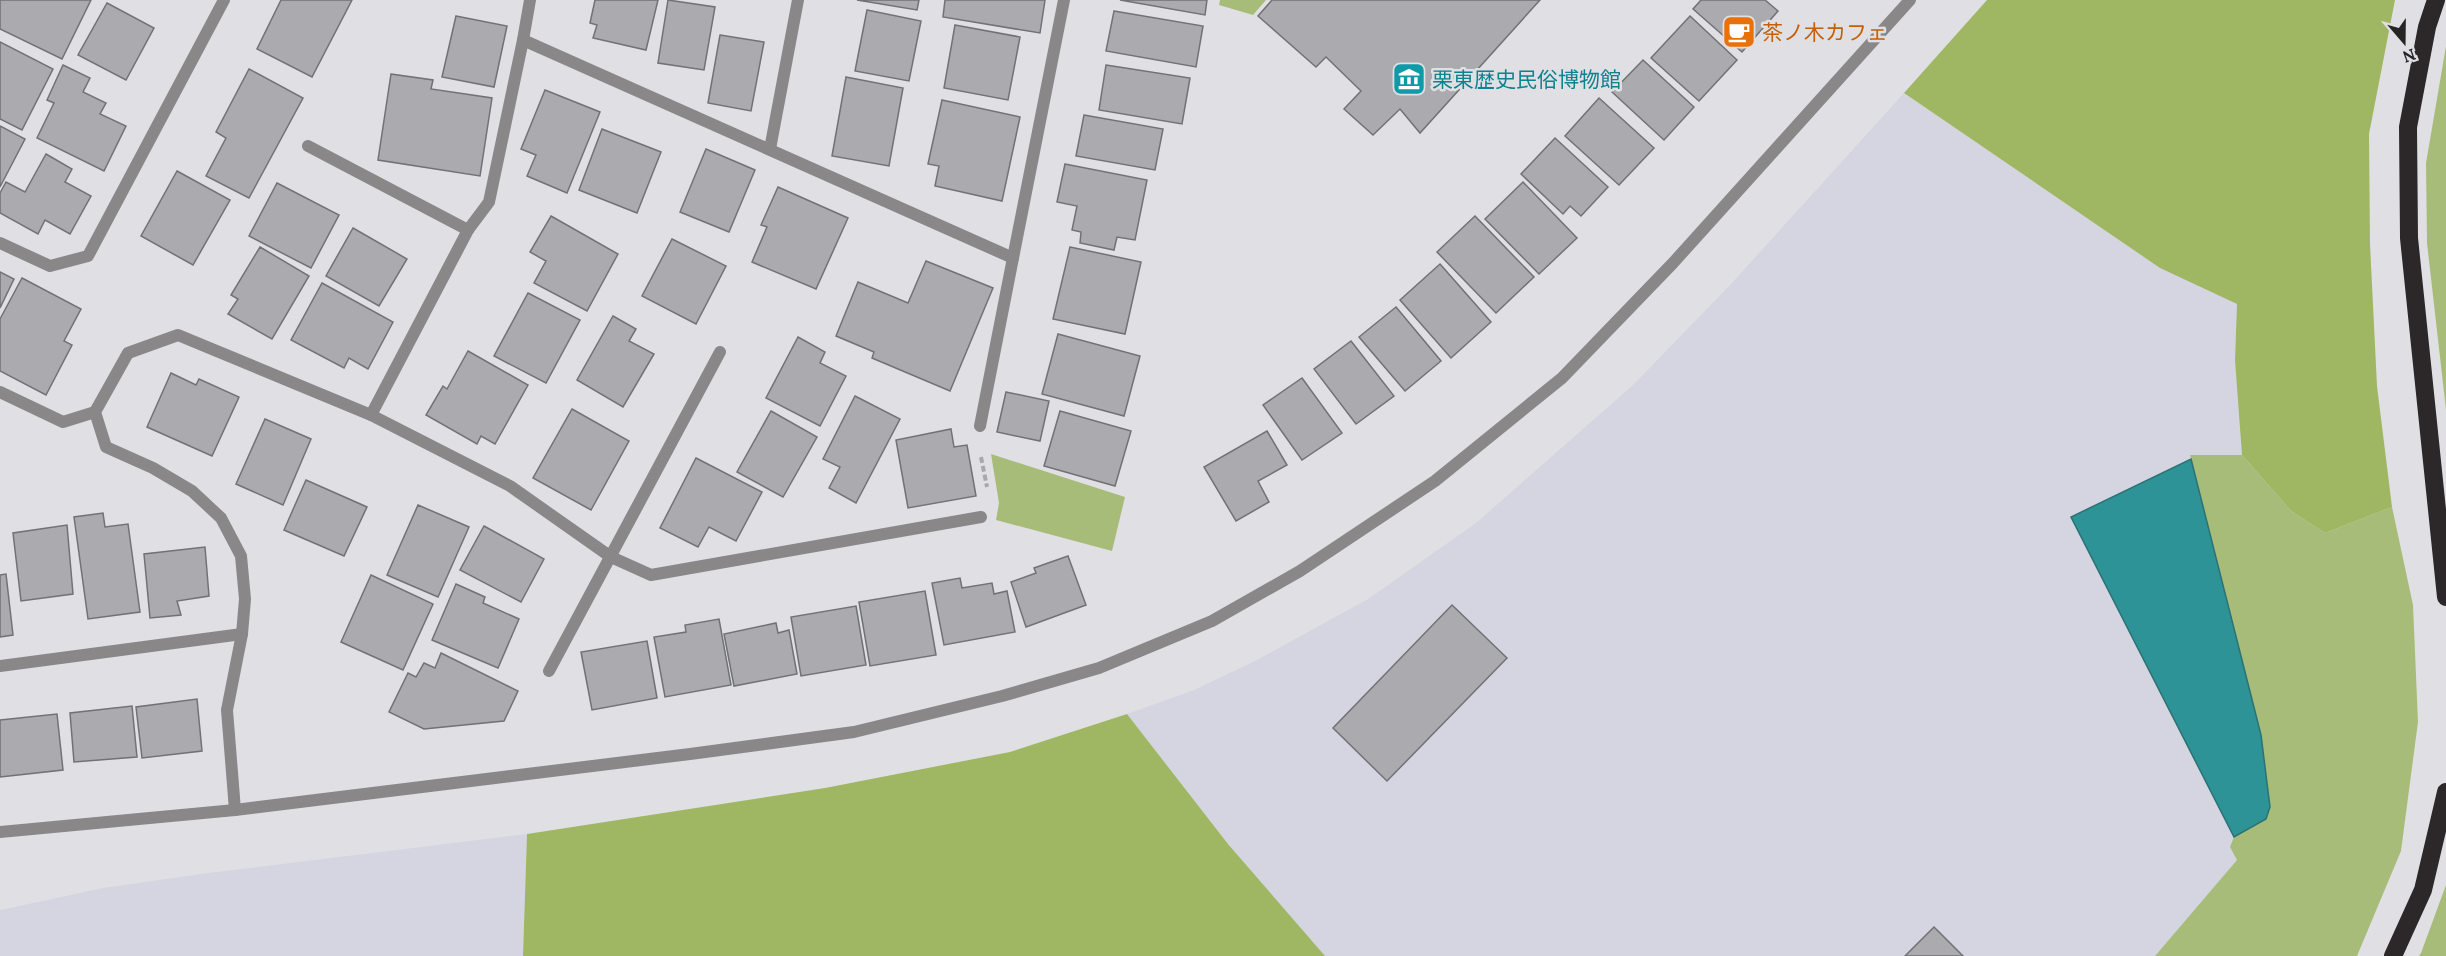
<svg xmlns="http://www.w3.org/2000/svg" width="2446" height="956" viewBox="0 0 2446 956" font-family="Lora,'Noto Sans JP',serif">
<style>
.built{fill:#d4d5e0}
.green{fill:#a8bc79}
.forest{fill:#9fb763}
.water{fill:#2e9396;stroke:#2b7274;stroke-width:1.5}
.building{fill:#ababaf;stroke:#717275;stroke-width:1.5}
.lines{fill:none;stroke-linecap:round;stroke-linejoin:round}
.path{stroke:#a8a8ab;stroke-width:4;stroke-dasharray:6 3;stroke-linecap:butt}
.service{stroke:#898788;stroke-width:12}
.minor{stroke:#898788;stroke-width:12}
.tertiary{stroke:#898788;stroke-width:12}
.motorway{stroke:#2c2829;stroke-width:18}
.labels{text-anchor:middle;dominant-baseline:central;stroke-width:5;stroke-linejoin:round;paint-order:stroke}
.food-label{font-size:21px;fill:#c56008;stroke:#e0e0e4;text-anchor:start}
.culture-label{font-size:21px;fill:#0d838f;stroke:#e0e0e4;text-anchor:start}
</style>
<rect width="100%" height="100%" fill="#e0e0e4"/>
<g class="built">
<polygon points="1904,93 2160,268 2237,304 2235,360 2239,394 2242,455 2190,455 2237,860 2155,956 1325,956 1228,844 1127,714 1194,690 1255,661 1368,599 1476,523 1633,385 1731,284"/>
<polygon points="527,834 523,956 0,956 0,910 103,888 208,873"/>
</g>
<g class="green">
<polygon points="1220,0 1266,0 1253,15 1219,5"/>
<polygon points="2446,46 2446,410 2427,243 2426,163"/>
<polygon points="991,454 1125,497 1112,551 996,520 999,503"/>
<polygon points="2190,455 2242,455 2291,511 2325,533 2392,507 2413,605 2418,722 2401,851 2357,956 2155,956 2237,860 2230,847 2234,837 2266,819 2261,735"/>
<polygon points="2446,885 2446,956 2419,956 2421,953"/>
</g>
<g class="forest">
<polygon points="1987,0 2395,0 2369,134 2370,244 2377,386 2392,507 2325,533 2291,511 2242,455 2235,360 2237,304 2160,268 1904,93"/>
<polygon points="1127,714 1228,844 1325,956 523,956 527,834 825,788 1010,752"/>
</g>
<polygon class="water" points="2191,459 2261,735 2270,807 2266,819 2234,837 2071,517"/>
<g class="building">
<polygon points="0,0 91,0 62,59 0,29"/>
<polygon points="281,0 352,0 312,77 257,49"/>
<polygon points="595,0 658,0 646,50 593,38 597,25 590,23"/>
<polygon points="668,0 715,7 704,70 658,63"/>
<polygon points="857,0 919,0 917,10"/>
<polygon points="945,0 1045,0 1040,33 943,17"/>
<polygon points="1120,0 1207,0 1205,15"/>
<polygon points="1272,0 1540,0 1420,133 1400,109 1373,135 1344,109 1361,91 1326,57 1316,67 1258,16"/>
<polygon points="1701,0 1765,0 1778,11 1742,52 1693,9"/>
<polygon points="107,3 154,28 126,80 78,55"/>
<polygon points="867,10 921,21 909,81 855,71"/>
<polygon points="1114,11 1203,26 1196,67 1106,51"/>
<polygon points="456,16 507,26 494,87 442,77"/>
<polygon points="1690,16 1737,60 1699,101 1651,58"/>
<polygon points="955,25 1020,37 1008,100 944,88"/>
<polygon points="720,35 764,42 751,111 708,103"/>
<polygon points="0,42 53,69 22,130 0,119"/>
<polygon points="1643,60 1694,107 1664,140 1612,92"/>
<polygon points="63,65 90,78 83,92 106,103 100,114 126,126 104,171 37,138 54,103 47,100"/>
<polygon points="1106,65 1190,78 1182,124 1099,110"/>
<polygon points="249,69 303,98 249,198 206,176 226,138 216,132"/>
<polygon points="391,74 433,80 431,89 492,98 480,176 378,160"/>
<polygon points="846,77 903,88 889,166 832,156"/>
<polygon points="545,90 600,112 567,193 527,176 536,155 521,149"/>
<polygon points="1599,98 1654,148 1619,185 1565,136"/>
<polygon points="942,100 1020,117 1002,201 935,186 939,166 928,164"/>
<polygon points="1084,115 1163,129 1155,170 1076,156"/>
<polygon points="0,126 25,139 0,187"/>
<polygon points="602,129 661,152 637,213 579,190"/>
<polygon points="1555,138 1608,187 1581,216 1570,206 1563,214 1521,174"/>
<polygon points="706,149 755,170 729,232 680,212"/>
<polygon points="46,154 72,169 65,182 91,196 70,234 45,220 38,234 0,213 0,193 6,182 25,192"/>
<polygon points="1065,164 1147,180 1135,240 1117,237 1114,250 1080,243 1081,232 1072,230 1077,206 1057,202"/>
<polygon points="177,171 230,200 193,265 141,236"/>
<polygon points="1523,182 1577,238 1539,274 1485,219"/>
<polygon points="277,183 339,215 311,268 249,236"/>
<polygon points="778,187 848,218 816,289 752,262 767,227 761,225"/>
<polygon points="551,216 618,254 587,311 534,283 546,261 530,252"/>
<polygon points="1475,216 1534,277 1496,313 1437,252"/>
<polygon points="353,228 407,259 379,306 326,276"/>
<polygon points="672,239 726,266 696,324 642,296"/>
<polygon points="260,247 309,276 272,339 228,314 238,299 231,295"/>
<polygon points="1070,247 1141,262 1125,334 1053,319"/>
<polygon points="926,261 993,288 950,391 872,358 874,352 836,336 858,282 908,303"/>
<polygon points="1440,264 1491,322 1451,358 1400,300"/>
<polygon points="0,272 14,279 0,308"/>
<polygon points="22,278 81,309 64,341 72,345 46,395 0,371 0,319"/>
<polygon points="322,283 393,322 368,369 349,358 344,368 291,340"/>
<polygon points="528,293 580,320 546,383 494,356"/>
<polygon points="1396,307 1441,361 1405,391 1359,337"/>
<polygon points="613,316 636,329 629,341 654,354 623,407 577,380"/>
<polygon points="1058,334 1140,356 1124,416 1042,394"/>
<polygon points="798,337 825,352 820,363 846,376 820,426 766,398"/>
<polygon points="1351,341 1394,396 1356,424 1314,369"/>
<polygon points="468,351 528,385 495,444 481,436 477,444 426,415 443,386 447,389"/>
<polygon points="171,373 196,385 199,379 239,397 212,456 147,427"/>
<polygon points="1302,378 1342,433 1302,460 1263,405"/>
<polygon points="1006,392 1049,401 1040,441 997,432"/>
<polygon points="855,396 900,419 856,503 829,488 840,467 823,459"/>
<polygon points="572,409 629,441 591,510 533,478"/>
<polygon points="771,411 817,437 783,497 737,472"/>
<polygon points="1060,411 1131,431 1115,486 1044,466"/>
<polygon points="265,419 311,439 283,505 236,484"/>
<polygon points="951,429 954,447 967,445 976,496 908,508 896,440"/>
<polygon points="1267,431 1287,465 1258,481 1269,502 1236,521 1204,467"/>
<polygon points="696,458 762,492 736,541 709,527 698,547 660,528"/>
<polygon points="306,480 367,507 344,556 284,530"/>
<polygon points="418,505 469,527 438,597 387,575"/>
<polygon points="103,513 105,527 128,524 140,612 88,619 74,517"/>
<polygon points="67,525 73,594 21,601 13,533"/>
<polygon points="484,526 544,559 521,602 460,570"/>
<polygon points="205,547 209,596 177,601 181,615 150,618 144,554"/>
<polygon points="1068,556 1086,605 1026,627 1011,582 1036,573 1034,568"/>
<polygon points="6,574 13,635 0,637 0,575"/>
<polygon points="371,575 433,604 403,670 341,642"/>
<polygon points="960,578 962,588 992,583 994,594 1007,591 1015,632 944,645 932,583"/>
<polygon points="456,584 485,597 483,603 519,619 498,668 432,640"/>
<polygon points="925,591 936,655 870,666 859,602"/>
<polygon points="1452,605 1507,658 1387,781 1333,728"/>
<polygon points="856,606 866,665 801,676 791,617"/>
<polygon points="719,619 731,685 665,697 654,637 686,632 685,625"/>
<polygon points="776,623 778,633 789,630 797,674 734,686 724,634"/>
<polygon points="647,641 657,698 592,710 581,652"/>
<polygon points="441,653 518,691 504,721 424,729 389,712 408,673 416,677 424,663 435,668"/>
<polygon points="197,699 202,751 142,758 136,707"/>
<polygon points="132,706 137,757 74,762 70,713"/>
<polygon points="57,714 63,770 0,777 0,720"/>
<polygon points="1934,927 1963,956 1905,956"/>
</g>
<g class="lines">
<polyline class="path" points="981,457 987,487"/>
<g class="service">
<polyline points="530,0 523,40 1013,258 1064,0"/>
<polyline points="770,149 798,0"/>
<polyline points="468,230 489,202 523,40"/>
<polyline points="0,243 50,266 88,256 224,0"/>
<polyline points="0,392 63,422 95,412"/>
<polyline points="980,426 1013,258"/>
</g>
<g class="minor">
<polyline points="308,146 468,230 371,415"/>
<polyline points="0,666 242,634"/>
<polyline points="549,671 720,352"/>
<polyline points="235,810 227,710 242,634 245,599 241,556 221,518 192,491 153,468 106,447 95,412 128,353 178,335 371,415 510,486 611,557 651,575 981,517"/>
</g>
<polyline class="tertiary" points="0,832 235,810 690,754 854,732 1002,696 1099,668 1212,621 1300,571 1435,481 1562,378 1673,263 1910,0"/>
<g class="motorway">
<polyline points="2436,0 2427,27 2408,127 2409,238 2446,597"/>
<polyline points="2393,956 2423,890 2446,792"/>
</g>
</g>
<defs>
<symbol id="cafe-square" viewBox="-11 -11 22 22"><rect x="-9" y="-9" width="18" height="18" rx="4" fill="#e8710a" stroke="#e0e0e4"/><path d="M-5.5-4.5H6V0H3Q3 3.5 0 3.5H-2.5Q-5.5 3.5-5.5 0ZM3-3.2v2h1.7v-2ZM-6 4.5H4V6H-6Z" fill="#fff"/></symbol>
<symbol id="museum-square" viewBox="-11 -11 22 22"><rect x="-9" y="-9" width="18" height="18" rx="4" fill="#0f9aa8" stroke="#e0e0e4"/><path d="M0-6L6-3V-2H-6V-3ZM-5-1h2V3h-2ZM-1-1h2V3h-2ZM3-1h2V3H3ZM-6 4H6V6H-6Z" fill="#fff"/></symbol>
</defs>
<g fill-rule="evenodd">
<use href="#cafe-square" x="1720" y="13" width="38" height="38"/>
<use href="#museum-square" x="1390" y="60" width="38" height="38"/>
</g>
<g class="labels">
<g class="food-label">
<text x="1762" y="32">茶ノ木カフェ</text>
</g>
<g class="culture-label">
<text x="1432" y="79">栗東歴史民俗博物館</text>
</g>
</g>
<g transform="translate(2404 42) rotate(160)" stroke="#e0e0e4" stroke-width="4.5" paint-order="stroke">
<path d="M0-4.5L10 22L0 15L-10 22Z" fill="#252526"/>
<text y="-9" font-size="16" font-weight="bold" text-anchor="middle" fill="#252526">N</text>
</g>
</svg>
